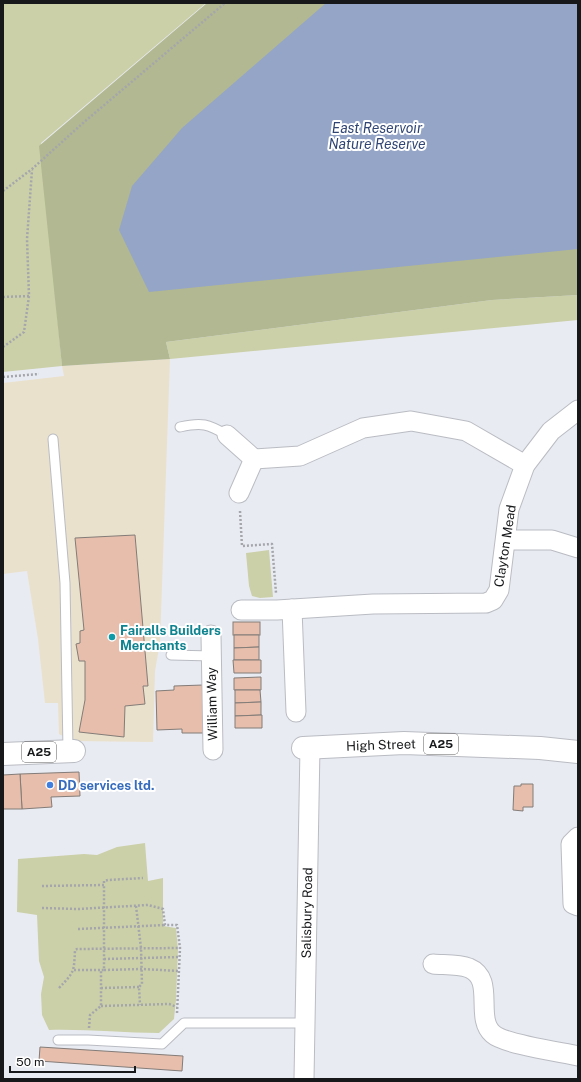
<svg xmlns="http://www.w3.org/2000/svg" width="581" height="1082" viewBox="0 0 581 1082" font-family="'Public Sans',sans-serif">
<style>
.commercial{fill:#eae1cc}
.green{fill:#cbd0a9}
.forest{fill:#b2b891}
.water{fill:#94a5c7}
.building{fill:#e6beab;stroke:#837c78}
.lines{fill:none;stroke-linecap:round;stroke-linejoin:round}
.lane-casing{stroke:#babcc3;stroke-width:11}
.street-casing{stroke:#babcc3;stroke-width:21}
.primary-casing{stroke:#babcc3;stroke-width:24}
.path{stroke:#a4a6ab;stroke-width:2.5;stroke-dasharray:2 2;stroke-linecap:butt}
.lane{stroke:#fff;stroke-width:9}
.street{stroke:#fff;stroke-width:19}
.primary{stroke:#fff;stroke-width:22}
.culture-dot{fill:#0f9aa8;stroke:#fff;stroke-width:1.5}
.shop-dot{fill:#3f7fe0;stroke:#fff;stroke-width:1.5}
.labels{text-anchor:middle;dominant-baseline:central;stroke-width:4;stroke-linejoin:round;paint-order:stroke}
.shield{fill:#fff;stroke:#5d5d5f;stroke-width:1}
.shield-label{font-size:12px;font-weight:bold;fill:#17181a}
.street-label{font-size:13px;fill:#17181a;stroke:#fff}
.culture-label{font-size:13px;font-weight:bold;fill:#0d838f;stroke:#fff;text-anchor:start}
.shop-label{font-size:13px;font-weight:bold;fill:#366cbe;stroke:#fff;text-anchor:start}
.water-label{font-size:14px;font-style:italic;fill:#304574;stroke:#fff}
</style>
<rect width="100%" height="100%" fill="#e9ebf2"/>
<polygon class="commercial" points="170,359 160,642 155,671 153,742 72,741 59,734 58,703 45,703 38,639 27,571 3,574 3,383 64,376 62,366"/>
<g class="green">
<polygon points="3,3 206,3 41,143 62,366 3,372"/>
<polygon points="578,295 578,320 170,359 166,342 492,300"/>
<polygon points="269,550 273,597 260,598 252,596 249,586 246,553"/>
<path d="M145 843 148 881 163 878V926L176 928 178 950 176 1000 174 1019 159 1033C122 1033 86 1029 49 1030L42 1015 41 994 44 977 39 961 37 915 17 912 18 859 84 854 97 855 117 847Z"/>
</g>
<polygon class="forest" points="207,3 578,3 578,295 492,300 166,342 170,359 62,366 39,146"/>
<polygon class="water" points="326,3 578,3 578,249 149,292 119,230 132,186 182,128"/>
<g class="building">
<polygon points="135,535 148,686 143,686 145,704 125,706 124,737 79,732 85,700 85,661 79,661 76,644 80,643 80,631 84,630 75,538"/>
<rect x="233" y="622" width="27" height="13"/>
<polygon points="234,635 259,635 259,647 234,648"/>
<polygon points="259,647 259,660 234,660 234,648"/>
<polygon points="233,660 261,660 261,673 234,673"/>
<polygon points="261,677 261,690 234,690 234,678"/>
<polygon points="203,685 205,733 182,733 182,729 157,730 156,691 174,690 174,686"/>
<polygon points="235,690 260,690 261,702 235,703"/>
<polygon points="261,702 261,715 235,716 235,703"/>
<polygon points="262,715 262,728 235,728 235,716"/>
<polygon points="79,772 80,796 51,797 52,807 22,809 20,774"/>
<polygon points="20,774 22,809 3,809 3,775"/>
<polygon points="521,784 533,784 533,807 523,807 523,811 513,810 514,786 521,786"/>
<polygon points="40,1047 183,1056 182,1071 39,1061"/>
</g>
<g class="lines">
<defs>
<g id="lane">
<path d="M180 427C202 422 208 424 227 435"/>
<polyline points="53,439 65,583 68,750"/>
<polyline points="171,655 212,656"/>
<polyline points="58,1040 88,1040 162,1044 184,1023 305,1023"/>
</g>
<g id="street">
<polyline points="227,435 254,459 300,456 363,428 411,421 466,431 525,465"/>
<polyline points="239,493 254,459"/>
<polyline points="506,540 552,540 578,548"/>
<polyline points="292,609 296,712"/>
<polyline points="241,610 277,610 373,604 486,603 493,600 499,590 509,509 525,465 551,431 578,410"/>
<polyline points="211,635 213,750"/>
<polyline points="578,837 571,844 573,904 578,906"/>
<path d="M433 964C444 965 458 964 469 968 496 979 474 1018 493 1034 504 1044 560 1052 578 1056"/>
<polyline points="304,1079 310,747"/>
</g>
<g id="primary">
<polyline points="303,748 404,743 540,748 578,752"/>
<polyline points="3,754 74,751"/>
</g>
</defs>
<use href="#lane" class="lane-casing"/>
<use href="#street" class="street-casing"/>
<use href="#primary" class="primary-casing"/>
<g class="path">
<polyline points="3,191 32,169 83,123 225,3"/>
<polyline points="3,297 29,296"/>
<polyline points="3,347 24,332 29,296 27,239 32,170"/>
<polyline points="3,377 39,374"/>
<polyline points="240,511 242,546 272,544 276,593"/>
<polyline points="42,886 104,885 104,881 108,880 143,878"/>
<polyline points="136,906 141,948 142,984 139,987 140,1005"/>
<polyline points="42,908 78,909 148,905 163,909 165,925 177,925 180,948 177,1013"/>
<polyline points="78,929 165,925"/>
<polyline points="104,959 180,957"/>
<polyline points="74,970 101,970"/>
<polyline points="104,970 142,969 179,971"/>
<path d="M59 988C74 972 74 973 75 950L77 949 180 948"/>
<polyline points="101,988 139,987"/>
<polyline points="101,1006 169,1004 177,1007"/>
<polyline points="89,1028 90,1015 101,1006 101,970 104,970 104,885"/>
</g>
<use href="#lane" class="lane"/>
<use href="#street" class="street"/>
<use href="#primary" class="primary"/>
</g>
<circle class="culture-dot" cx="112" cy="637" r="4"/>
<circle class="shop-dot" cx="50" cy="785" r="4"/>
<g class="labels">
<g class="shield">
<rect x="424" y="734" width="34" height="20" rx="3"/>
<rect x="22" y="742" width="34" height="20" rx="3"/>
</g>
<g class="shield-label">
<text x="441" y="744">A25</text>
<text x="39" y="752">A25</text>
</g>
<g class="street-label">
<text transform="translate(505 546) rotate(-81)">Clayton Mead</text>
<text transform="translate(212 704) rotate(-91)">William Way</text>
<text transform="translate(381 745) rotate(-2)">High Street</text>
<text transform="translate(307 913) rotate(-89)">Salisbury Road</text>
</g>
<g class="culture-label">
<text x="120" y="630">Fairalls Builders<tspan x="120" dy="15">Merchants</tspan></text>
</g>
<g class="shop-label">
<text x="58" y="785">DD services ltd.</text>
</g>
<g class="water-label">
<text x="377" y="128">East Reservoir<tspan x="377" dy="16">Nature Reserve</tspan></text>
</g>
</g>
<rect width="581" height="1082" fill="none" stroke="#17181a" stroke-width="8"/>
<path d="M10 1066v6h125v-6" fill="none" stroke="#17181a" stroke-width="2"/>
<text x="16" y="1066" font-size="12" fill="#17181a" stroke="#ffffff" stroke-width="3" paint-order="stroke">50 m</text>
</svg>
